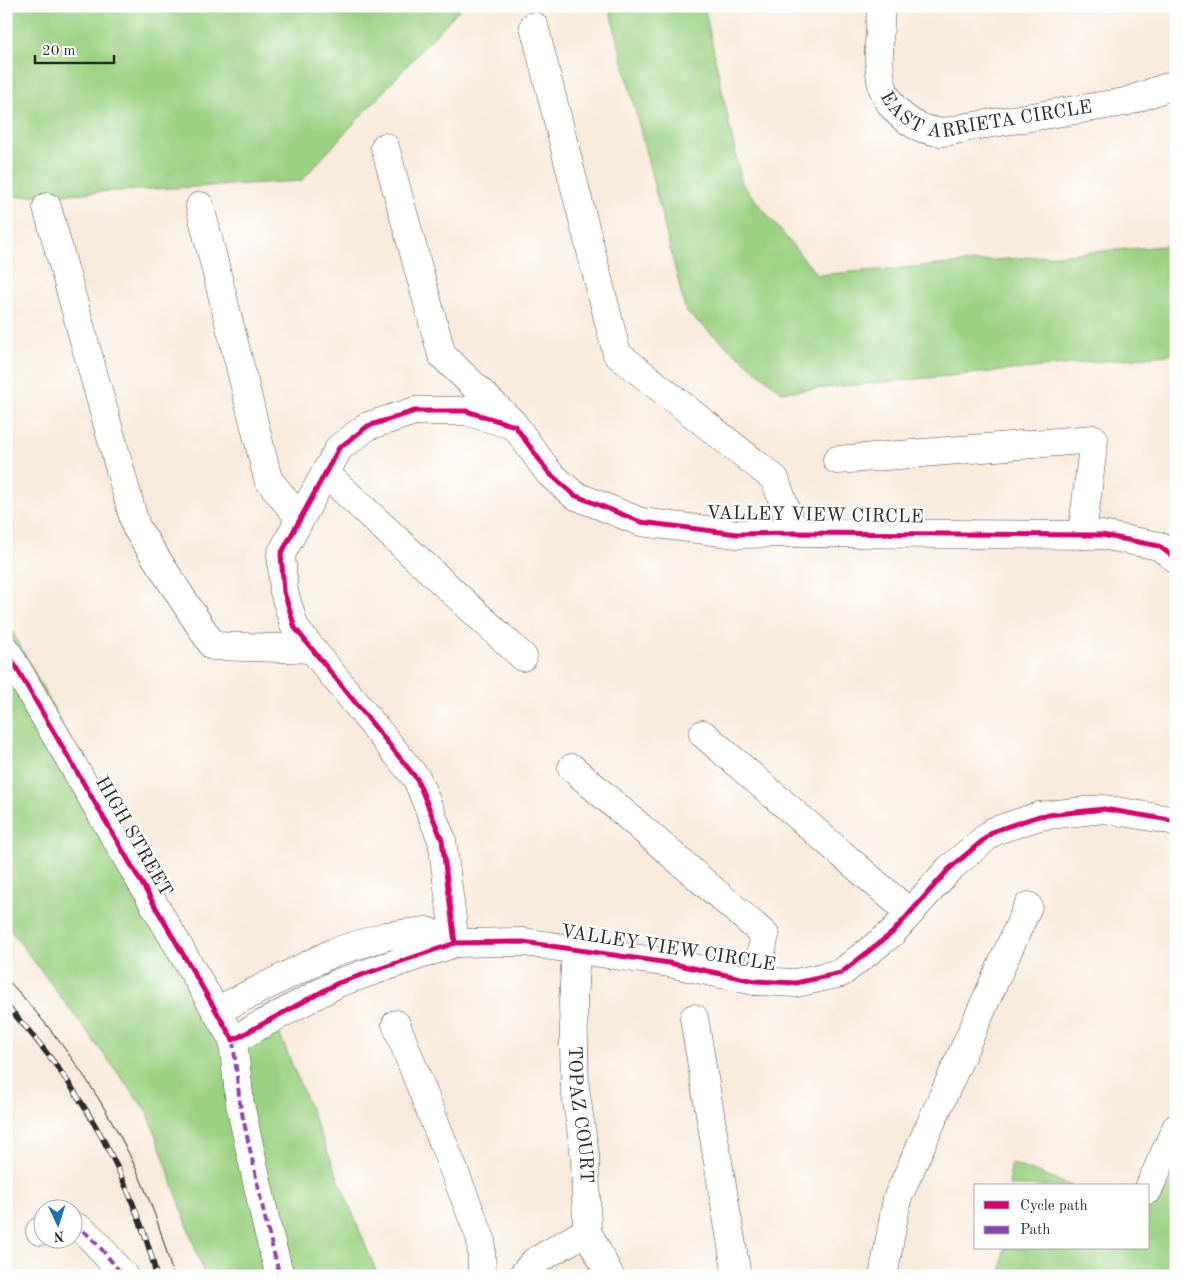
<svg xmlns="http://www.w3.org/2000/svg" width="1182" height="1282" viewBox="0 0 1182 1282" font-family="'Old Standard TT',serif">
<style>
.green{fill:#9bd182;stroke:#637e56}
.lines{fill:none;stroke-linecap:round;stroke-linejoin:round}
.minor-casing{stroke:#4a4845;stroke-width:29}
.minor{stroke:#fff;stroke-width:28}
.tram{stroke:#2b2b2b;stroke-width:1}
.rail-casing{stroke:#2b2b2b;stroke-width:5.5}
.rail{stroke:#fff;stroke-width:4;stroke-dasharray:11;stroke-linecap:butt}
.quiet{stroke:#8e44ad;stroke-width:4;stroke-dasharray:8 4;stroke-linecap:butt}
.cycleway-casing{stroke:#fff;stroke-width:8}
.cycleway{stroke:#d6006c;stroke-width:5}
.labels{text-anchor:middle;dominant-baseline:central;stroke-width:4.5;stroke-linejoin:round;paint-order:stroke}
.street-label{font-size:19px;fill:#2b2b2b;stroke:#fff}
</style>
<rect width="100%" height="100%" fill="#fff"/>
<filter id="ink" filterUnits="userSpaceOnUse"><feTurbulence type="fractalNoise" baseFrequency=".02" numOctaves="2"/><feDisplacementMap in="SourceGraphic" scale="10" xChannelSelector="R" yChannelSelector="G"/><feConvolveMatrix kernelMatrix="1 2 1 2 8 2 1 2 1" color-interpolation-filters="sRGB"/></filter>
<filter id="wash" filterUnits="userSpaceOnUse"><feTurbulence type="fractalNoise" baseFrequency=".0096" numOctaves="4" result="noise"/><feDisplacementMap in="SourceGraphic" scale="20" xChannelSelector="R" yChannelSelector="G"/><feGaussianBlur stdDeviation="1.12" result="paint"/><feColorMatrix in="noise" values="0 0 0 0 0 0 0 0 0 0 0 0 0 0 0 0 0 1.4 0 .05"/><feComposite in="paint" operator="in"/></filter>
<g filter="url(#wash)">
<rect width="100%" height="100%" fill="#f8eada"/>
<g class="green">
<polygon points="6,6 462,6 301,181 6,197"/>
<polygon points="609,6 704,6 742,184 817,275 1176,245 1176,354 782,392 686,312"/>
<polygon points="6,620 233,1040 276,1025 378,1276 205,1276 148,1113 6,924"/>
<polygon points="1011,1163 1072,1186 1009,1186"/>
<polygon points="1176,1179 1176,1276 1001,1276 1004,1248 1148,1248 1148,1203"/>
</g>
</g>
<g filter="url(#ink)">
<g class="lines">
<defs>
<g id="minor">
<path id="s1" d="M881 6C880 30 877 56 881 80 886 109 912 130 941 132 950 132 959 129 968 127L1125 102 1176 84"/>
<polyline points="534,26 617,354 775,479 794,533"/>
<polyline points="385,147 442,355 513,423"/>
<polyline points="200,206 268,479 300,519"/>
<polyline points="47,207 136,527 213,646 311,649"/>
<polyline points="837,460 1094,439 1082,535"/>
<polyline points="325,473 523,657"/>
<polyline points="6,650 233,1040 240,1104 267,1227 280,1276"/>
<polyline points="703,734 910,913"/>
<polyline points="572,768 765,935 755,981"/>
<polyline points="455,943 442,840 417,779 295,628 284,592 281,554 339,448 368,426 415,411 466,411 515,426 549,473 574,495 641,522 737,534 794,533 1102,535 1159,546 1176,559"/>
<path id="s2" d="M576 949 573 1002 575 1088 585 1156 587 1231 610 1276"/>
<polyline points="216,1011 334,952 386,936 426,931 455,943"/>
<polyline points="694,1018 737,1276"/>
<polyline points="396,1024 481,1239 482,1276"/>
<polyline points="233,1040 338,983 455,943 523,942 669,963 755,981 796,983 841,973 892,933 949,869 994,831 1039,816 1104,809 1176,821"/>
<polyline points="1148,1190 1176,1128"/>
<path d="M72 1226C89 1228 111 1263 124 1276"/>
<polyline points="40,1231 42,1230"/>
<polyline points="884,1272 897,1199 1028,906"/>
<polyline points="522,1276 534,1262 587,1231"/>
</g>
</defs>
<use href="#minor" class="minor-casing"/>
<use href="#minor" class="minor"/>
<path class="tram" d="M6 978C85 1063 146 1162 173 1276"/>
<defs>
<path id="rail" d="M6 1005C65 1068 112 1143 141 1225 147 1241 153 1258 156 1276"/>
</defs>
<use href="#rail" class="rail-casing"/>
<use href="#rail" class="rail"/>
<g class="quiet">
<polyline points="233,1040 240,1104 267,1227 280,1276"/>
<path d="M72 1226C89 1228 111 1263 124 1276"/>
<polyline points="40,1231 42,1230"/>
</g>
<defs>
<g id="cycleway">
<polyline points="6,650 233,1040 338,983 455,943 523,942 669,963 755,981 796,983 841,973 892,933 949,869 994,831 1039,816 1104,809 1176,821"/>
<polyline points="455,943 442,840 417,779 295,628 284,592 281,554 339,448 368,426 415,411 466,411 515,426 549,473 574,495 641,522 737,534 794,533 1102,535 1159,546 1176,559"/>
</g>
</defs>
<use href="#cycleway" class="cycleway-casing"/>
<use href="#cycleway" class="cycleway"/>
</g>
</g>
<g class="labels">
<g class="street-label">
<text stroke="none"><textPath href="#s1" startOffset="200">EAST ARRIETA CIRCLE</textPath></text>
<text transform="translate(815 516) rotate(1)">VALLEY VIEW CIRCLE</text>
<text transform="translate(133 837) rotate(60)">HIGH STREET</text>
<text transform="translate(668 949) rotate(9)">VALLEY VIEW CIRCLE</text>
<text stroke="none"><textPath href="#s2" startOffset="166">TOPAZ COURT</textPath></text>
</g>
</g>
<rect width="1182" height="1282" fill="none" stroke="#fff" stroke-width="25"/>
<rect x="974" y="1184" width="175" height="65" fill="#ffffff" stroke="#aaaaaa"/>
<rect x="984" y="1201" width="25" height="8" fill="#d6006c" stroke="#aaaaaa"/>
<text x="1020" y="1210" font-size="15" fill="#2b2b2b">Cycle path</text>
<rect x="984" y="1226" width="25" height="8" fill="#8e44ad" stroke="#aaaaaa"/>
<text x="1020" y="1234" font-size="15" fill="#2b2b2b">Path</text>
<g transform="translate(58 1224) rotate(176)"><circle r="24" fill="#ffffff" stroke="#aaaaaa"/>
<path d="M0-4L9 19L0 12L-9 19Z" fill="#1f6fb2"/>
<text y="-8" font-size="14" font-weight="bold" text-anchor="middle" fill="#2b2b2b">N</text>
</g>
<path d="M35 55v8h79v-8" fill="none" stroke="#2b2b2b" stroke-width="2.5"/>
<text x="42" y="55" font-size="15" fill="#2b2b2b" stroke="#ffffff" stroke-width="4" paint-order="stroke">20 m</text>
</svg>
